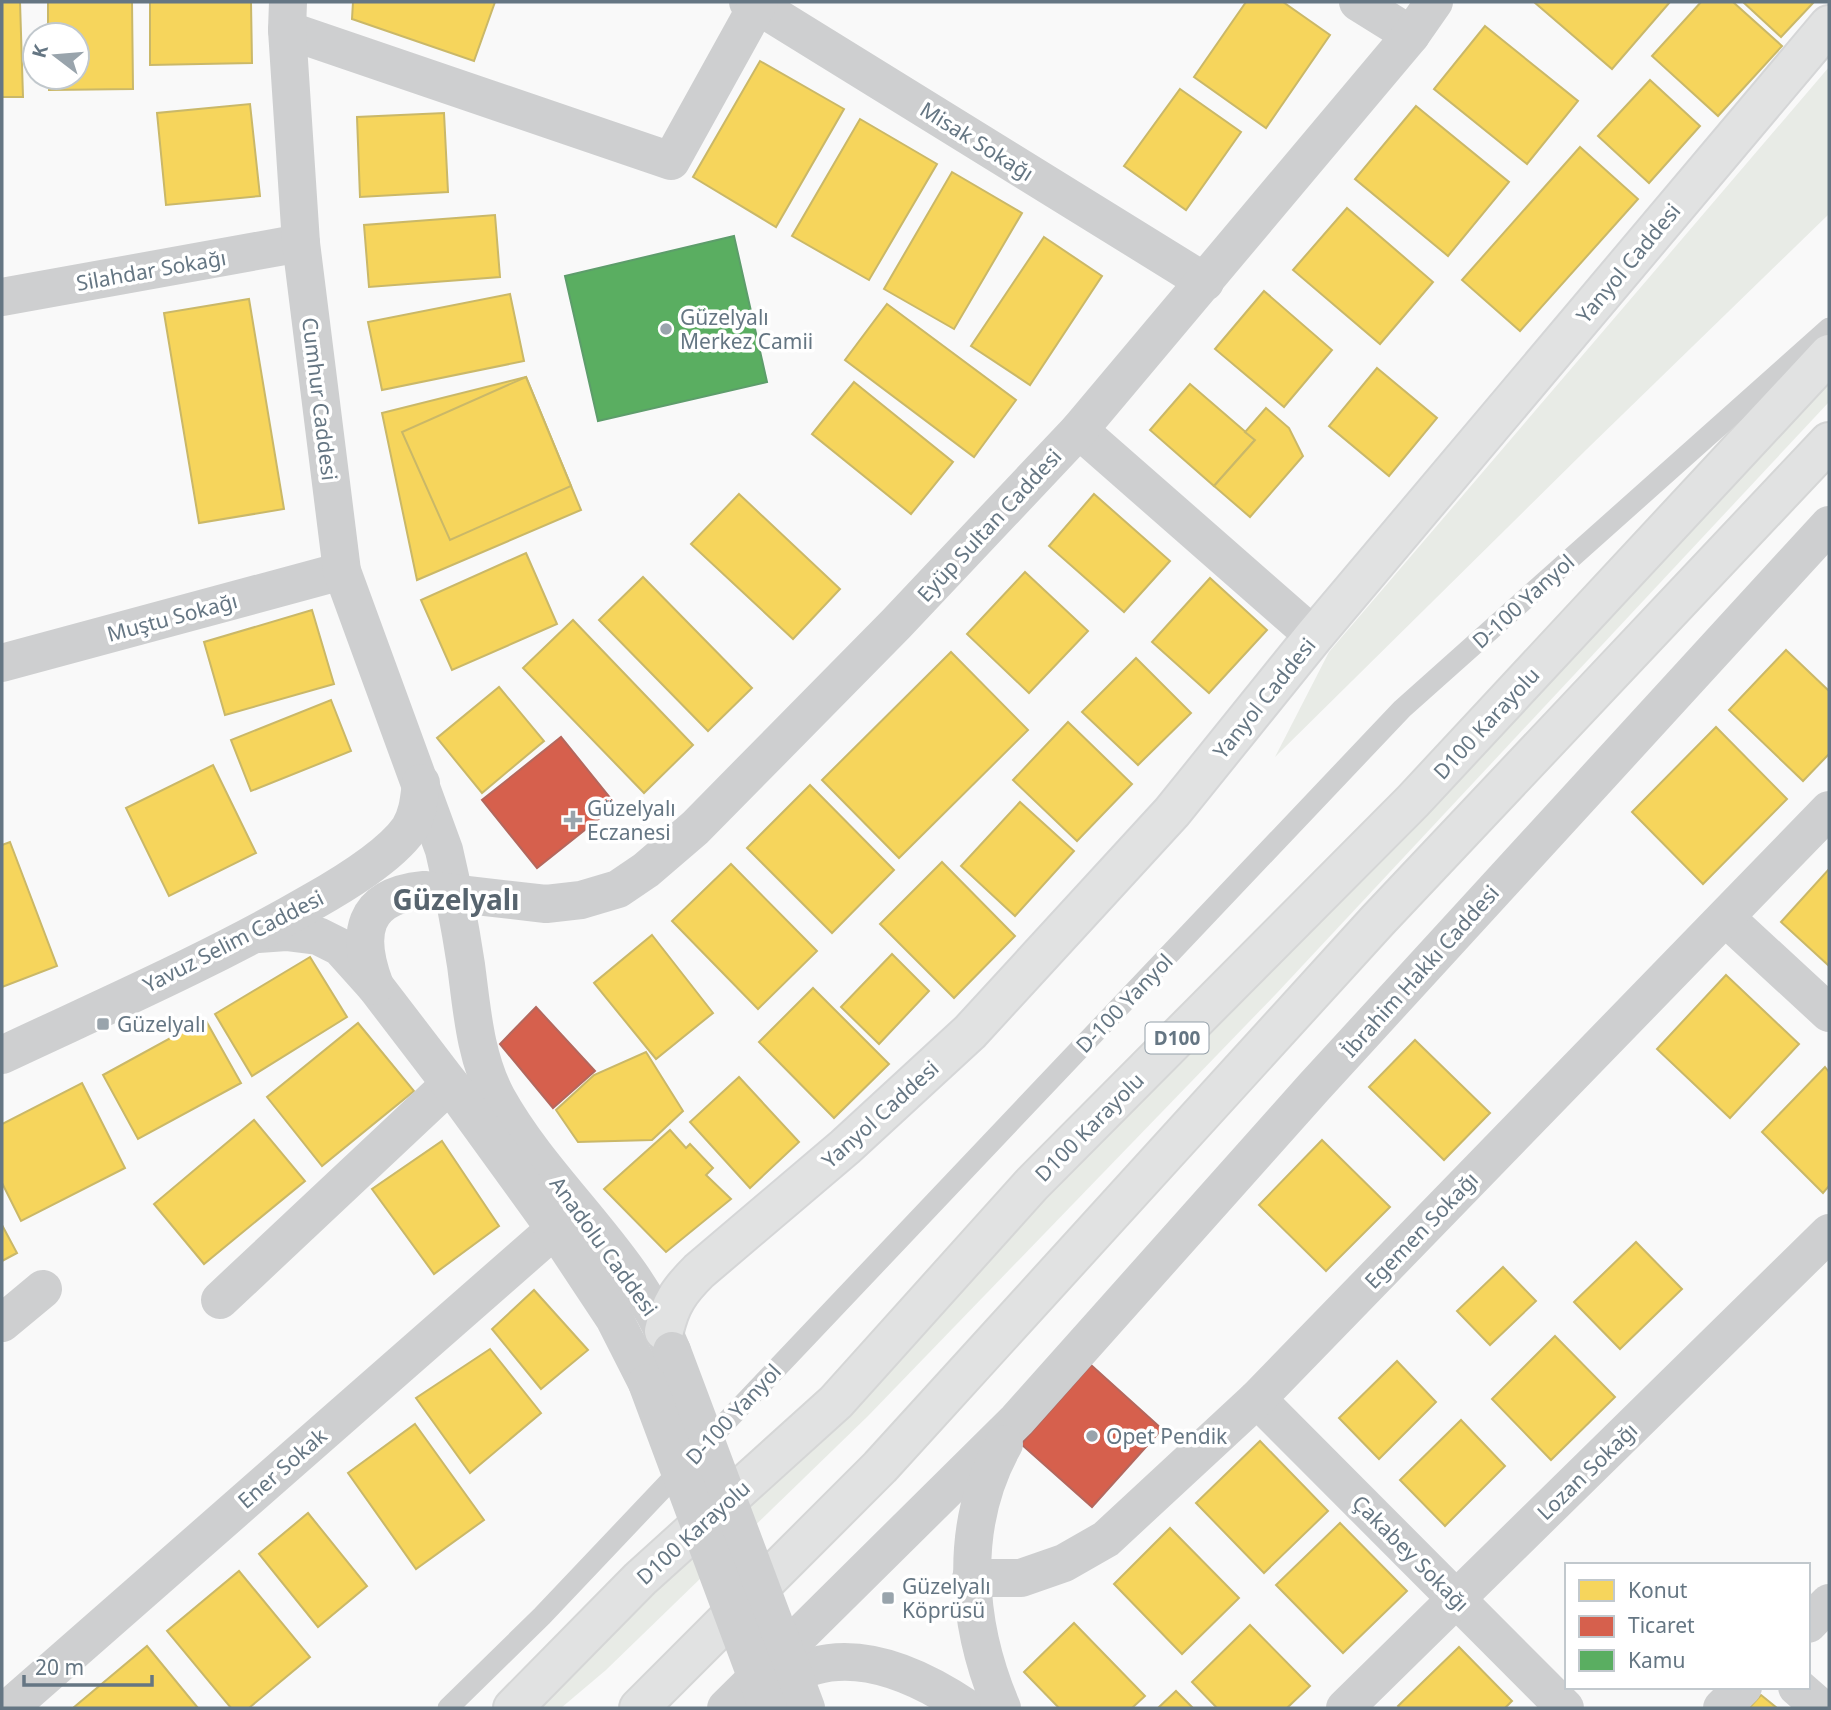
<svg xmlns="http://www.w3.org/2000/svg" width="1831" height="1710" viewBox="0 0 1831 1710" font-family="'Noto Sans',sans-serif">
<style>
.green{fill:#e8ebe6}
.homes{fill:#f6d55c;stroke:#cab868;stroke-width:2}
.shops{fill:#d6604d;stroke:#b4675d;stroke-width:2}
.public{fill:#5aae61;stroke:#5d9d6b;stroke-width:2}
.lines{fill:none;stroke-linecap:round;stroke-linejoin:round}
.secondary-casing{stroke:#d5d6d7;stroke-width:42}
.trunk-casing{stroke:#d5d6d6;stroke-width:42}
.service{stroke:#cecfd0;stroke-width:21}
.minor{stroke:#cecfd0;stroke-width:38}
.tertiary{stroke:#cecfd0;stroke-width:38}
.secondary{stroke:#e1e2e2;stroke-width:38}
.trunk{stroke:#e1e2e2;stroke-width:38}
.tertiary-bridge{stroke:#cecfd0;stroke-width:38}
.poi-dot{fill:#99a4ac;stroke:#fff;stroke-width:2.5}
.labels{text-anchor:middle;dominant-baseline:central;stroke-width:7;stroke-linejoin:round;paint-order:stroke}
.shield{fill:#fff;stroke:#939fa8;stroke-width:2}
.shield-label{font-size:19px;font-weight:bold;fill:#657683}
.street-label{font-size:21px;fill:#657683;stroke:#fff}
.poi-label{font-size:21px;fill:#657683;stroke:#fff;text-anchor:start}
.district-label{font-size:28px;font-weight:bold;fill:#57646e;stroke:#fff}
</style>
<rect width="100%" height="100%" fill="#f9f9f9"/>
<g class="green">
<polygon points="1829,67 1829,214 1587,449 1275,757 1329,652"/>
<polygon points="1829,360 1829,402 1276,994 868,1416 606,1670 561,1708 518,1708"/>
</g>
<g class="homes">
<polygon points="2,2 20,2 23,97 2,97"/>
<polygon points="48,2 132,2 133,89 49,90 49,77 77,77 77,35 48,35"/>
<polygon points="150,2 251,2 252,63 150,65"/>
<polygon points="353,2 495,2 474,61 352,19"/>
<polygon points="1246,2 1283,2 1330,35 1266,128 1194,77"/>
<polygon points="1534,2 1670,2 1612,69"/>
<polygon points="1701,2 1733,2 1782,46 1718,116 1652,56"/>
<polygon points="1743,2 1814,2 1781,37"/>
<polygon points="1485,26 1578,101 1527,164 1434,89"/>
<polygon points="760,61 844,109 776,227 693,177"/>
<polygon points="1650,80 1700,126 1649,183 1598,136"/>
<polygon points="1180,89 1241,132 1186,210 1124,166"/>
<polygon points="250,104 260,196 166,205 157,113"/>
<polygon points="1416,106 1509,182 1448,256 1355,179"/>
<polygon points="444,113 448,192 360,197 357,117"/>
<polygon points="860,119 937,164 869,280 792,236"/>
<polygon points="1580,147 1638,199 1520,331 1462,280"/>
<polygon points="952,172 1022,213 954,329 884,289"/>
<polygon points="1347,208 1433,282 1380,344 1293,270"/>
<polygon points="495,215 500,277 369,287 364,225"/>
<polygon points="1044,237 1102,276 1030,385 971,346"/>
<polygon points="1264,291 1332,350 1284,407 1215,349"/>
<polygon points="510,294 524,361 382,390 368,322"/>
<polygon points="249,299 284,509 199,523 164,313"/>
<polygon points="887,304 1016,400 974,457 845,360"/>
<polygon points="1377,368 1437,418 1389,476 1329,426"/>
<polygon points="526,377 581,510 417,580 382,413"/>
<polygon points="526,377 571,486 450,540 402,432"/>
<polygon points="854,382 953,462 911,514 812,434"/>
<polygon points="1190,384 1255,440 1214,486 1150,430"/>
<polygon points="1266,408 1289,428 1303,456 1250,517 1214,486 1255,440 1245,432"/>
<polygon points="739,494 840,589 793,639 691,544"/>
<polygon points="1094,494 1170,561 1124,612 1049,546"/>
<polygon points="526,553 557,624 452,670 421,600"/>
<polygon points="1025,572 1088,631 1029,693 967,634"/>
<polygon points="643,577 752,688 708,731 599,620"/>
<polygon points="1210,578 1267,630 1209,693 1152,642"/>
<polygon points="312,610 334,684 225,715 204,642"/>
<polygon points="573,620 693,745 644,793 523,668"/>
<polygon points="1786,650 1829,691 1829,754 1803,781 1729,710"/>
<polygon points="951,652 1028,730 899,858 822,780"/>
<polygon points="1136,658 1191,713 1138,765 1082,712"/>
<polygon points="499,687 544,741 482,793 437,738"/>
<polygon points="331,700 351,751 251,791 231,740"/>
<polygon points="1068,722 1132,784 1077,841 1013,780"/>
<polygon points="1716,727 1787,799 1703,884 1632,812"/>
<polygon points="213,765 256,853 169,896 126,808"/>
<polygon points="810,785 894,870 832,933 747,848"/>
<polygon points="1020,802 1074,851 1015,916 961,866"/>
<polygon points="10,842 57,966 2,987 2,845"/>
<polygon points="942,862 1015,936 954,998 880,924"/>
<polygon points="731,864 817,951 758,1009 672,921"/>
<polygon points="1829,869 1829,966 1781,922"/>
<polygon points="652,935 713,1013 656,1059 594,983"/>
<polygon points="892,954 929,991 879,1044 841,1007"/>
<polygon points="310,957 347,1017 252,1076 215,1014"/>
<polygon points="1726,975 1799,1044 1730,1118 1657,1049"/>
<polygon points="813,988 889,1064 834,1118 759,1042"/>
<polygon points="205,1019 241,1083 138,1139 103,1075"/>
<polygon points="358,1023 414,1091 322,1166 267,1097"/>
<polygon points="1415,1040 1490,1113 1444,1160 1369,1087"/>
<polygon points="646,1052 683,1111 652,1140 578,1142 556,1110 594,1075"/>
<polygon points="1825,1067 1829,1072 1829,1186 1823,1193 1762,1132"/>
<polygon points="739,1077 799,1142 750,1188 690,1122"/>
<polygon points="82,1083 125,1168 21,1221 2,1183 2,1124"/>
<polygon points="254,1120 305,1181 204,1264 154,1204"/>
<polygon points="670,1130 686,1148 690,1144 713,1168 706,1175 731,1199 666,1252 604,1189"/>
<polygon points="1322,1140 1390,1207 1326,1271 1259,1205"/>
<polygon points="442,1141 499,1226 434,1274 372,1189"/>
<polygon points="2,1225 17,1253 2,1261"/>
<polygon points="1636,1242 1682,1289 1620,1349 1574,1302"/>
<polygon points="1503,1267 1536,1301 1490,1345 1457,1311"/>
<polygon points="534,1290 588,1350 541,1389 492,1329"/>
<polygon points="1555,1336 1615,1397 1551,1460 1492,1399"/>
<polygon points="490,1349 541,1413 470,1473 416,1398"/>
<polygon points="1397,1361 1436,1402 1379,1459 1339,1418"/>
<polygon points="1461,1420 1505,1466 1445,1526 1400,1480"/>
<polygon points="415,1424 484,1520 416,1569 348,1473"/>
<polygon points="1260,1441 1328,1511 1264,1573 1196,1503"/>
<polygon points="308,1513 367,1586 318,1627 259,1554"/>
<polygon points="1340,1523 1407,1591 1343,1653 1276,1585"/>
<polygon points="1170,1528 1239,1598 1182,1654 1114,1584"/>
<polygon points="239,1571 310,1657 249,1708 231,1708 167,1631"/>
<polygon points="1074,1623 1145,1696 1132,1708 1059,1708 1024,1672"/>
<polygon points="1250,1625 1310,1686 1287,1708 1217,1708 1192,1682"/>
<polygon points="147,1646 198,1708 73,1708"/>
<polygon points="1459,1647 1512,1701 1505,1708 1400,1708 1398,1706"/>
<polygon points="1176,1691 1193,1708 1158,1708"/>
<polygon points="1761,1695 1777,1708 1749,1708"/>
</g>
<g class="shops">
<polygon points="561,737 616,805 537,868 482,800"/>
<polygon points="536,1007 595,1071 553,1108 500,1044"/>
<polygon points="1091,1365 1162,1429 1092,1507 1021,1444"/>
</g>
<polygon class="public" points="734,236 767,382 598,421 565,276"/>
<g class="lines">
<defs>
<path id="secondary" d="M664 1331C670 1304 679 1291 699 1271L845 1147 970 1032 1172 812 1314 636 1829 25"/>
<g id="trunk">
<polyline points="513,1708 640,1579 836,1402 1032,1184 1413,801 1829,354"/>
<polyline points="639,1708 880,1467 1378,920 1829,442"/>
</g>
</defs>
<use href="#secondary" class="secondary-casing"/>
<use href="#trunk" class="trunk-casing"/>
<polyline class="service" points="448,1708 542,1616 1402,709 1829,328"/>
<g class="minor">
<polyline points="748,2 757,5 1205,282"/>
<polyline points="1358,2 1411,35"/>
<polyline points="287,30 671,161 759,2"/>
<polyline points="2,297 301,243"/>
<polyline points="1079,430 1314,636"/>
<polyline points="2,663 342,571"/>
<polyline points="1726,918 1829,1013"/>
<polyline points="220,1300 450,1084"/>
<polyline points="2,1323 43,1289"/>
<polyline points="1257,1399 1565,1708"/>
<polyline points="971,1578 1021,1578 1064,1563 1106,1539 1257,1399 1829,810"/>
<polyline points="1808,1624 1829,1603"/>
<polyline points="1797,1687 1821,1708"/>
<polyline points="9,1708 555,1229"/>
<polyline points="1345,1708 1829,1233"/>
<polyline points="1722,1708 1743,1687"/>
</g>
<g class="tertiary">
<path d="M288 2 287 30 301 243 342 571 444 850C453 888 460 926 466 965 472 1010 475 1057 497 1098 547 1188 634 1253 672 1351"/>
<polyline points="258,934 286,932 318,936 340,947 375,986 450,1084 555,1229 614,1318 647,1383"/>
<path d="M375 986C356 935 361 896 424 890L546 904 581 900 618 889 646 870 695 828 896 624 1079 430 1411 35 1434 2"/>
<path d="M2 1055C106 1006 212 960 312 902 342 885 389 857 409 829 418 815 419 799 421 783"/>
<path d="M765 1689C780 1681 797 1671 814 1666 868 1651 924 1679 967 1708"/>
<polyline points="726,1708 1017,1420 1314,1087 1829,525"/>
<path d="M1002 1708C966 1624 958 1526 1004 1444"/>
</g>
<use href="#secondary" class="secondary"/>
<use href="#trunk" class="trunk"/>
<g class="tertiary-bridge">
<polyline points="672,1351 806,1708"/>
<polyline points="647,1383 768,1708"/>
</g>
</g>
<g class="poi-dot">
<circle cx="666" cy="329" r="7"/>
<path d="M569.5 809.5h7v7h7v7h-7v7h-7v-7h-7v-7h7z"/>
<rect x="96" y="1017" width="14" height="14" rx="3.5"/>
<circle cx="1092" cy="1436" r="7"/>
<rect x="881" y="1591" width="14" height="14" rx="3.5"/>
</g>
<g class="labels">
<rect class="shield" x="1145.5" y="1022.5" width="63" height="31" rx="5"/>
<g class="shield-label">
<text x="1177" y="1038">D100</text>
</g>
<g class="street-label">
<text transform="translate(977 141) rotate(32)">Misak Sokağı</text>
<text transform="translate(1628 263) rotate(-50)">Yanyol Caddesi</text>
<text transform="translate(151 270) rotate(-10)">Silahdar Sokağı</text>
<text transform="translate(320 399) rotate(83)">Cumhur Caddesi</text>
<text transform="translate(989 525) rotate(-47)">Eyüp Sultan Caddesi</text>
<text transform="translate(1523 601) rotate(-42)">D-100 Yanyol</text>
<text transform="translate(172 617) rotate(-15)">Muştu Sokağı</text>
<text transform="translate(1264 698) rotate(-51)">Yanyol Caddesi</text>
<text transform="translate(1486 723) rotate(-47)">D100 Karayolu</text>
<text transform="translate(233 941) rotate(-27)">Yavuz Selim Caddesi</text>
<text transform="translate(1420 971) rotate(-48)">İbrahim Hakkı Caddesi</text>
<text transform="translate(1124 1003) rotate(-46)">D-100 Yanyol</text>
<text transform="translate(880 1114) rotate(-42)">Yanyol Caddesi</text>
<text transform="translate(1089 1127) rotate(-45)">D100 Karayolu</text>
<text transform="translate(1421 1230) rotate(-46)">Egemen Sokağı</text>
<text transform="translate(604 1246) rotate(54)">Anadolu Caddesi</text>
<text transform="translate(733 1414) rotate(-47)">D-100 Yanyol</text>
<text transform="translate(282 1468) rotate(-41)">Ener Sokak</text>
<text transform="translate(1587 1471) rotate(-44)">Lozan Sokağı</text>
<text transform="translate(693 1532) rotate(-42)">D100 Karayolu</text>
<text transform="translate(1411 1553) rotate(45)">Çakabey Sokağı</text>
</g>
<g class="poi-label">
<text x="680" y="317">Güzelyalı<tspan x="680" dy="24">Merkez Camii</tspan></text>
<text x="587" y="808">Güzelyalı<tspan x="587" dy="24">Eczanesi</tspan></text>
<text x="117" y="1024">Güzelyalı</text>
<text x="1106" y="1436">Opet Pendik</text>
<text x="902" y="1586">Güzelyalı<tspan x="902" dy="24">Köprüsü</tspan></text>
</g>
<g class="district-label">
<text x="456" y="899">Güzelyalı</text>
</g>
</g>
<rect width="1831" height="1710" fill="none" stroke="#657683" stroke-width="7"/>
<rect x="1565" y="1563" width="245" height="126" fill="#ffffff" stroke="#c1c8cd" stroke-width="2"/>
<rect x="1579" y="1580" width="35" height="21" fill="#f6d55c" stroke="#c1c8cd" stroke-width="2"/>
<text x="1628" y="1598" font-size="21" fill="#657683">Konut</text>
<rect x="1579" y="1616" width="35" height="21" fill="#d6604d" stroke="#c1c8cd" stroke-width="2"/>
<text x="1628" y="1633" font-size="21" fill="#657683">Ticaret</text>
<rect x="1579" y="1650" width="35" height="21" fill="#5aae61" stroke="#c1c8cd" stroke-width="2"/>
<text x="1628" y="1668" font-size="21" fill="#657683">Kamu</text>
<g transform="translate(56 56) rotate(286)"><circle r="33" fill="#ffffff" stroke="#c1c8cd" stroke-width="2"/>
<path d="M0-5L12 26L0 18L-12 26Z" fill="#99a4ac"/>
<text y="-10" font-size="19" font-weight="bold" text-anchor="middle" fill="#657683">K</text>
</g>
<path d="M24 1675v10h128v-10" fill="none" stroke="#657683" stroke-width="3.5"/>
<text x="35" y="1675" font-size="21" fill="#657683" stroke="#ffffff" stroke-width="5" paint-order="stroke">20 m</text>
</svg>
